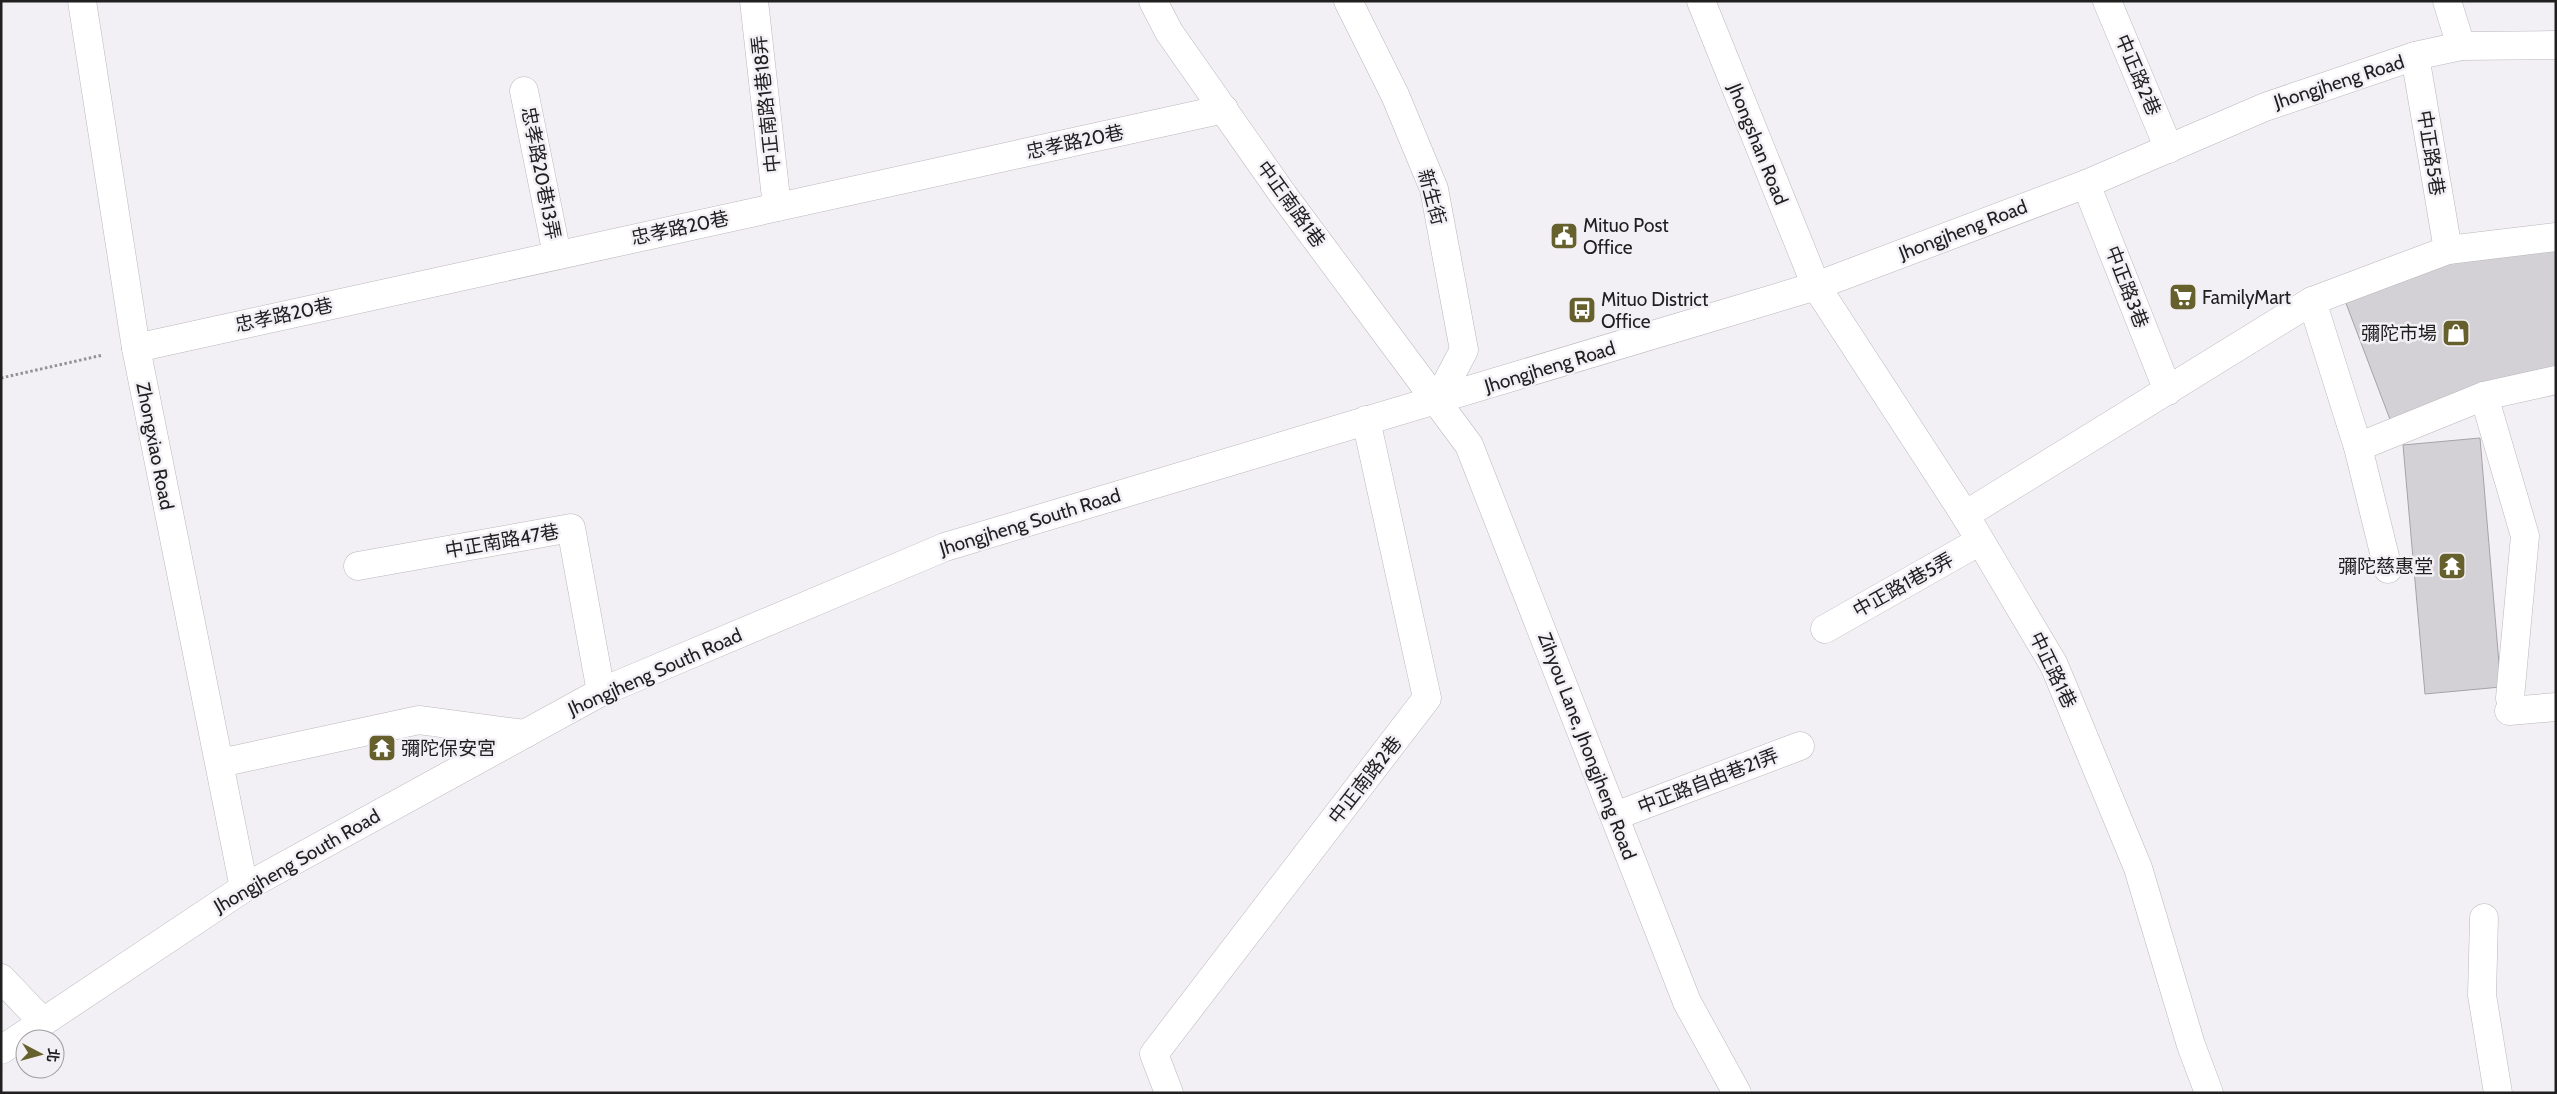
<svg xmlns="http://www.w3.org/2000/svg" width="2557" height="1094" viewBox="0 0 2557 1094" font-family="Cabin,'Noto Sans TC',sans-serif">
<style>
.building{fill:#d4d1d6;stroke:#a5a3a7}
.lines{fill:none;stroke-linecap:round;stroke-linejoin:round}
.minor-casing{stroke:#bab7bc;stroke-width:29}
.path{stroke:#949295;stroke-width:3;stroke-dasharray:2.5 2.5;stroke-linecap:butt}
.minor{stroke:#fff;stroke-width:28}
.labels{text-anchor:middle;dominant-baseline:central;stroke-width:5;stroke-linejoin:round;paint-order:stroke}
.street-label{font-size:19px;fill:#212021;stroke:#f3f0f5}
.poi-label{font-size:19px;fill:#212021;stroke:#f3f0f5;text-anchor:start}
</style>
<rect width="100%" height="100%" fill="#f3f0f5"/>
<g class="building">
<polygon points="2556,243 2556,369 2391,422 2344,298 2451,258"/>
<polygon points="2480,438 2501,687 2425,694 2403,445"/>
</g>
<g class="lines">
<defs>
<g id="minor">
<polyline points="82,1 136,348 244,888"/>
<polyline points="754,1 777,207"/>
<polyline points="1153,1 1169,32 1284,196 1469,445 1687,1002 1737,1093"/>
<polyline points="1348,1 1395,95 1434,189 1464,350 1437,401"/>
<polyline points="1701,1 1816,286 1965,515 2054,665 2138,868 2191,1045 2209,1093"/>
<polyline points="2107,1 2169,149"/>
<polyline points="2447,1 2461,46"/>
<polyline points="2415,56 2448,250"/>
<polyline points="524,91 557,255"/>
<polyline points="2086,184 2168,391"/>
<polyline points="2312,301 2448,250 2556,237"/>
<polyline points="136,348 1224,109"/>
<polyline points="2484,396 2525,536 2510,698"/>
<polyline points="1965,515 2312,301 2358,447"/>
<polyline points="358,566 571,528 601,692"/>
<polyline points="2388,569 2358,447 2484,396 2556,380"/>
<polyline points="1825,629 1980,541"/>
<polyline points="2509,711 2556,707"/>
<polyline points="220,763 419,720 525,734"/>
<polyline points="1615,816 1800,746"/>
<polyline points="2484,918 2482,995 2498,1093"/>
<polyline points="1,978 43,1022"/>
<polyline points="1,1050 244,888 601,692 945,547 1816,286 2086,184 2265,107 2415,56 2461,46 2556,45"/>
<polyline points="1169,1093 1154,1054 1427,698 1366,420"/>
</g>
</defs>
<use href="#minor" class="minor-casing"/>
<polyline class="path" points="1,378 103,355"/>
<use href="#minor" class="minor"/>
</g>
<defs>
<symbol id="civic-square" viewBox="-11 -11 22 22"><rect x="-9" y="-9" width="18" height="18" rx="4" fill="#66602d" stroke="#f3f0f5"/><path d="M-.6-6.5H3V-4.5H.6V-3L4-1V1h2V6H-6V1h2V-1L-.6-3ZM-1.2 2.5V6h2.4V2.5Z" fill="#fff"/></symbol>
<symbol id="supermarket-square" viewBox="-11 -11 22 22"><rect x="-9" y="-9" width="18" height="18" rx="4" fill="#66602d" stroke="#f3f0f5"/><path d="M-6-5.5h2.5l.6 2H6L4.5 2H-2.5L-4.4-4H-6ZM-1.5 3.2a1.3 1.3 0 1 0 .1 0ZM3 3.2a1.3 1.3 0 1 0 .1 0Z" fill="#fff"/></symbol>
<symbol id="bus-square" viewBox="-11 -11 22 22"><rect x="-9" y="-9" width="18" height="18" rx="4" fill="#66602d" stroke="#f3f0f5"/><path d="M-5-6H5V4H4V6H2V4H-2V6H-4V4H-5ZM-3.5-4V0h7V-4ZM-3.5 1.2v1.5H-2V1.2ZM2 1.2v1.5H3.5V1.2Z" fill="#fff"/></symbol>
<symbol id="shop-square" viewBox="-11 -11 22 22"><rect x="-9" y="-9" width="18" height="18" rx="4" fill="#66602d" stroke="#f3f0f5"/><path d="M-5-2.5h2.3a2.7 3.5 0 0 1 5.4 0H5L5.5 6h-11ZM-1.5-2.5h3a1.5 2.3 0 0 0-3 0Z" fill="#fff"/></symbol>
<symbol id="temple-square" viewBox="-11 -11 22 22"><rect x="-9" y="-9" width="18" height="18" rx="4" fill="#66602d" stroke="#f3f0f5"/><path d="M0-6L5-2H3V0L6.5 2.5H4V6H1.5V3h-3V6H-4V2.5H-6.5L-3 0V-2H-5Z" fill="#fff"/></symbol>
</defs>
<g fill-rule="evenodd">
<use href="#civic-square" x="1548" y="220" width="32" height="32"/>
<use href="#supermarket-square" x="2167" y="281" width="32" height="32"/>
<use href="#bus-square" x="1566" y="294" width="32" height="32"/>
<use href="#shop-square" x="2440" y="317" width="32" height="32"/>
<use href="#temple-square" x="2436" y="550" width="32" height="32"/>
<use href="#temple-square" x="366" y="732" width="32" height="32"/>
</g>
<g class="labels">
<g class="street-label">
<text transform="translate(2138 75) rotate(67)">中正路2巷</text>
<text transform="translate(2339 82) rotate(-18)">Jhongjheng Road</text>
<text transform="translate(766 104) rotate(-96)">中正南路1巷18弄</text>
<text transform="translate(1075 142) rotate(-12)">忠孝路20巷</text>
<text transform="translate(1758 144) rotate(68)">Jhongshan Road</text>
<text transform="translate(2431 153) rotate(81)">中正路5巷</text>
<text transform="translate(541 173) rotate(79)">忠孝路20巷13弄</text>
<text transform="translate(1432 197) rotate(75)">新生街</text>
<text transform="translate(1291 204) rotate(54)">中正南路1巷</text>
<text transform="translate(680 228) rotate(-12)">忠孝路20巷</text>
<text transform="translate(1963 230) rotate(-21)">Jhongjheng Road</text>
<text transform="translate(2127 287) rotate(69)">中正路3巷</text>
<text transform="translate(284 315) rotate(-12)">忠孝路20巷</text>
<text transform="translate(1550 367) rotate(-17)">Jhongjheng Road</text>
<text transform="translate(155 446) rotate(79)">Zhongxiao Road</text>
<text transform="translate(1030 522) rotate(-17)">Jhongjheng South Road</text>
<text transform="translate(502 541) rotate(-10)">中正南路47巷</text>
<text transform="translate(1903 585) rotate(-29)">中正路1巷5弄</text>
<text transform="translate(2053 670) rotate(64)">中正路1巷</text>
<text transform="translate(655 672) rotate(-24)">Jhongjheng South Road</text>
<text transform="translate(1587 746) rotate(69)">Zihyou Lane, Jhongjheng Road</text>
<text transform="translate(1365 780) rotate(-52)">中正南路2巷</text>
<text transform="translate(1708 781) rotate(-21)">中正路自由巷21弄</text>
<text transform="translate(297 861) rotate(-30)">Jhongjheng South Road</text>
</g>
<g class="poi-label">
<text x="1583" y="225">Mituo Post<tspan x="1583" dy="22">Office</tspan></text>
<text x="2202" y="297">FamilyMart</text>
<text x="1601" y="299">Mituo District<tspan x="1601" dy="22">Office</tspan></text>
<text x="2437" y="333" text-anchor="end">彌陀市場</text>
<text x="2433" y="566" text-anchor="end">彌陀慈惠堂</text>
<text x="401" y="748">彌陀保安宮</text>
</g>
</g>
<rect width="2557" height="1094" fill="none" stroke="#212021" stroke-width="5"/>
<g transform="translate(40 1054) rotate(96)"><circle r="24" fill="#f3f0f5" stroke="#9f9da0"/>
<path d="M0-4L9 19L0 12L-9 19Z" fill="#66602d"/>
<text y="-8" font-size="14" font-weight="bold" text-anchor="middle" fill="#212021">北</text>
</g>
</svg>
